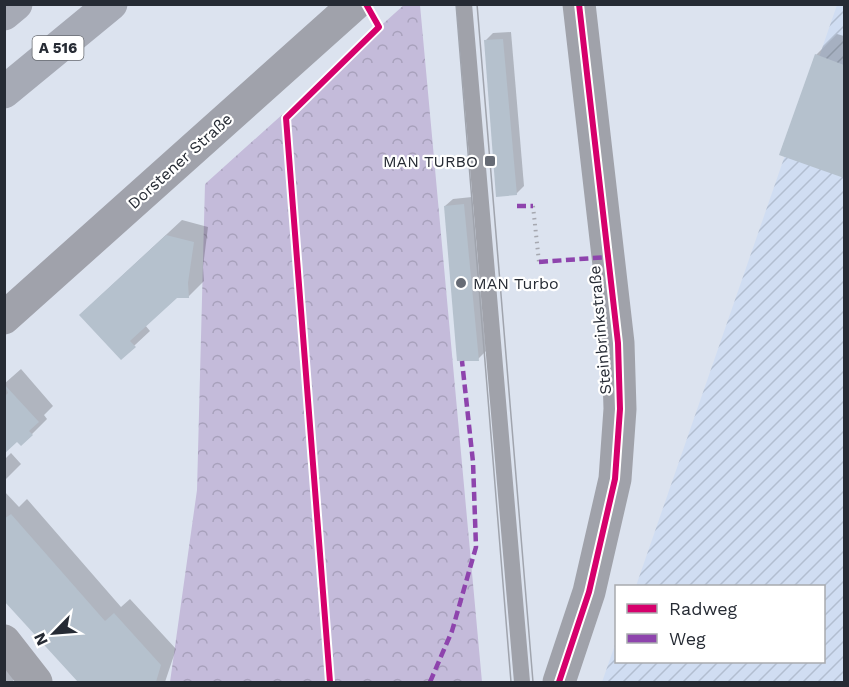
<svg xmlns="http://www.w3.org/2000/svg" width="849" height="687" viewBox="0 0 849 687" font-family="'Work Sans',sans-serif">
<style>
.industrial{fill:url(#industrial-furrows)}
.forest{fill:url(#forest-crowns)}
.shadow{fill:#0003}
.building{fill:#b5c1cd}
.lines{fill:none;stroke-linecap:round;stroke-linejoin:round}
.path{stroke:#a6a8b0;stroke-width:4;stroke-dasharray:1.5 4.5;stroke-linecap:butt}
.service{stroke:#a0a2aa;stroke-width:16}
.minor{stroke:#a0a2aa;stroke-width:33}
.tertiary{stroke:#a0a2aa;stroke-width:33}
.secondary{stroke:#a0a2ab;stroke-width:33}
.motorway{stroke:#a6aab5;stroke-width:33}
.tram{stroke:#a0a4ad;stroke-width:1.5}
.quiet{stroke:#8e44ad;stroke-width:4.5;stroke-dasharray:9 4.5;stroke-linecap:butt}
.cycleway-casing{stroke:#fff;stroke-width:10}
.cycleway{stroke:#d6006c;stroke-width:6}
.poi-dot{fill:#666b75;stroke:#fff;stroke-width:2}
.labels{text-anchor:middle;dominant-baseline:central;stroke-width:4.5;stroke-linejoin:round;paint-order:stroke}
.shield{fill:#fff;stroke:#676b71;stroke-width:1.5}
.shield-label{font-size:15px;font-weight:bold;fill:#262b34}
.street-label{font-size:16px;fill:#262b34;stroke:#fff}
.poi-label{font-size:16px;fill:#262b34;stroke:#fff;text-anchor:end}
</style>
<defs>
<pattern id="industrial-furrows" width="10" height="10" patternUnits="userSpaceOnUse" patternTransform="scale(1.5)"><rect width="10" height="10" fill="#d0ddf2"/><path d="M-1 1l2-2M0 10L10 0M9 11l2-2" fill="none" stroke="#b2bed0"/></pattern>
<pattern id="forest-crowns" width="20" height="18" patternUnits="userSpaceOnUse" patternTransform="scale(1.5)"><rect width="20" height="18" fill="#c4bbda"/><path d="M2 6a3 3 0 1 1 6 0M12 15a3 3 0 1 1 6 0" fill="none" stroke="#a8a1bc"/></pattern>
</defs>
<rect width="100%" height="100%" fill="#dce3ef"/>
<polygon class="industrial" points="837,5 844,5 844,682 602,682 616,642 616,662 824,662 824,586 636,586"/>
<polygon class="forest" points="405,4 420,5 482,682 170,682 197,490 205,184"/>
<g class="shadow">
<polygon points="511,32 524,186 516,194 485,41 493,33"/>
<polygon points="837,34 844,36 844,177 781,154 816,55"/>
<polygon points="472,197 486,351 478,359 445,206 453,199"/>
<polygon points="182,220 208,227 203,267 204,281 188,297 176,297 145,325 150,331 121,358 97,299"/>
<polygon points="21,369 53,406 44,415 47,419 32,434 21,444 17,440 4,452 4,384"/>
<polygon points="11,453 21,464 4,481 4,460"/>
<polygon points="4,491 19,507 27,499 121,607 130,599 176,649 165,682 80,682 4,599"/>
<polygon points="4,662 15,674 13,682 4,682"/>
</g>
<g class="building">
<polygon points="503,39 517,195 496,197 484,40"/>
<polygon points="815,54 844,65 844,178 779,155"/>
<polygon points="464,204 479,361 457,361 444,206"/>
<polygon points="166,235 194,242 188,283 189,298 177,298 130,341 136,347 121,360 79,315"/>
<polygon points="4,384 39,422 29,431 33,435 21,446 17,442 4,454 4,397 8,393"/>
<polygon points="11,514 105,621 114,613 161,665 156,682 78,682 4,601 4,519"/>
</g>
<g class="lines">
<polyline class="path" points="533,206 539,262"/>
<polyline class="service" points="464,4 522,682"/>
<polyline class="minor" points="4,641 36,682"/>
<polyline class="tertiary" points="559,682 589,592 615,479 620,409 618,343 579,4"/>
<polyline class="secondary" points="4,318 355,4"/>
<g class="motorway">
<polyline points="4,14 16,4"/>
<polyline points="4,92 111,4"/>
</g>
<g class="tram">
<polyline points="456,4 511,682"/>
<polyline points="477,4 533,682"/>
</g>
<g class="quiet">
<polyline points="517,206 533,206"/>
<polyline points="539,262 608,257"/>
<polyline points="430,682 452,631 476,547 473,462 462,361"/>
</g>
<defs>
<g id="cycleway">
<polyline points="330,682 286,118 379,27 366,4"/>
<polyline points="559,682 589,592 615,479 620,409 618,343 579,4"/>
</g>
</defs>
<use href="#cycleway" class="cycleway-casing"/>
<use href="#cycleway" class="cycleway"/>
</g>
<g class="poi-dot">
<rect x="484" y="155" width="12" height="12" rx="3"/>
<circle cx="461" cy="283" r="6"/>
</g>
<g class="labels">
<rect class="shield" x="32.5" y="36" width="51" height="24" rx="4.5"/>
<g class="shield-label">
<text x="58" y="48">A 516</text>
</g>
<g class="street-label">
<text transform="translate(180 161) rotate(-42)">Dorstener Straße</text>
<text transform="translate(600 330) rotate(-95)">Steinbrinkstraße</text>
</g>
<g class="poi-label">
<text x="478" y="161">MAN TURBO</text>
<text x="473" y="283" text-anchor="start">MAN Turbo</text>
</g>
</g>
<rect width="849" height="687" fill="none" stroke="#262b34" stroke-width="12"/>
<rect x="615" y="585" width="210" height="78" fill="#ffffff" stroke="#a8aaae" stroke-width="1.5"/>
<rect x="627" y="604" width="30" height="9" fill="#d6006c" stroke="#a8aaae" stroke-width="1.5"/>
<text x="669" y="615" font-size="18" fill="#262b34">Radweg</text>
<rect x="627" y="634" width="30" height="9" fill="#8e44ad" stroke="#a8aaae" stroke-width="1.5"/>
<text x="669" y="645" font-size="18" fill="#262b34">Weg</text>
<g transform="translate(54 633) rotate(245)" stroke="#ffffff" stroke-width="4.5" paint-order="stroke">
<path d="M0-4.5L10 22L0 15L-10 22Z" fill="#262b34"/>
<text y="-9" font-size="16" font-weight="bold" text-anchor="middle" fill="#262b34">N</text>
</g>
</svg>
